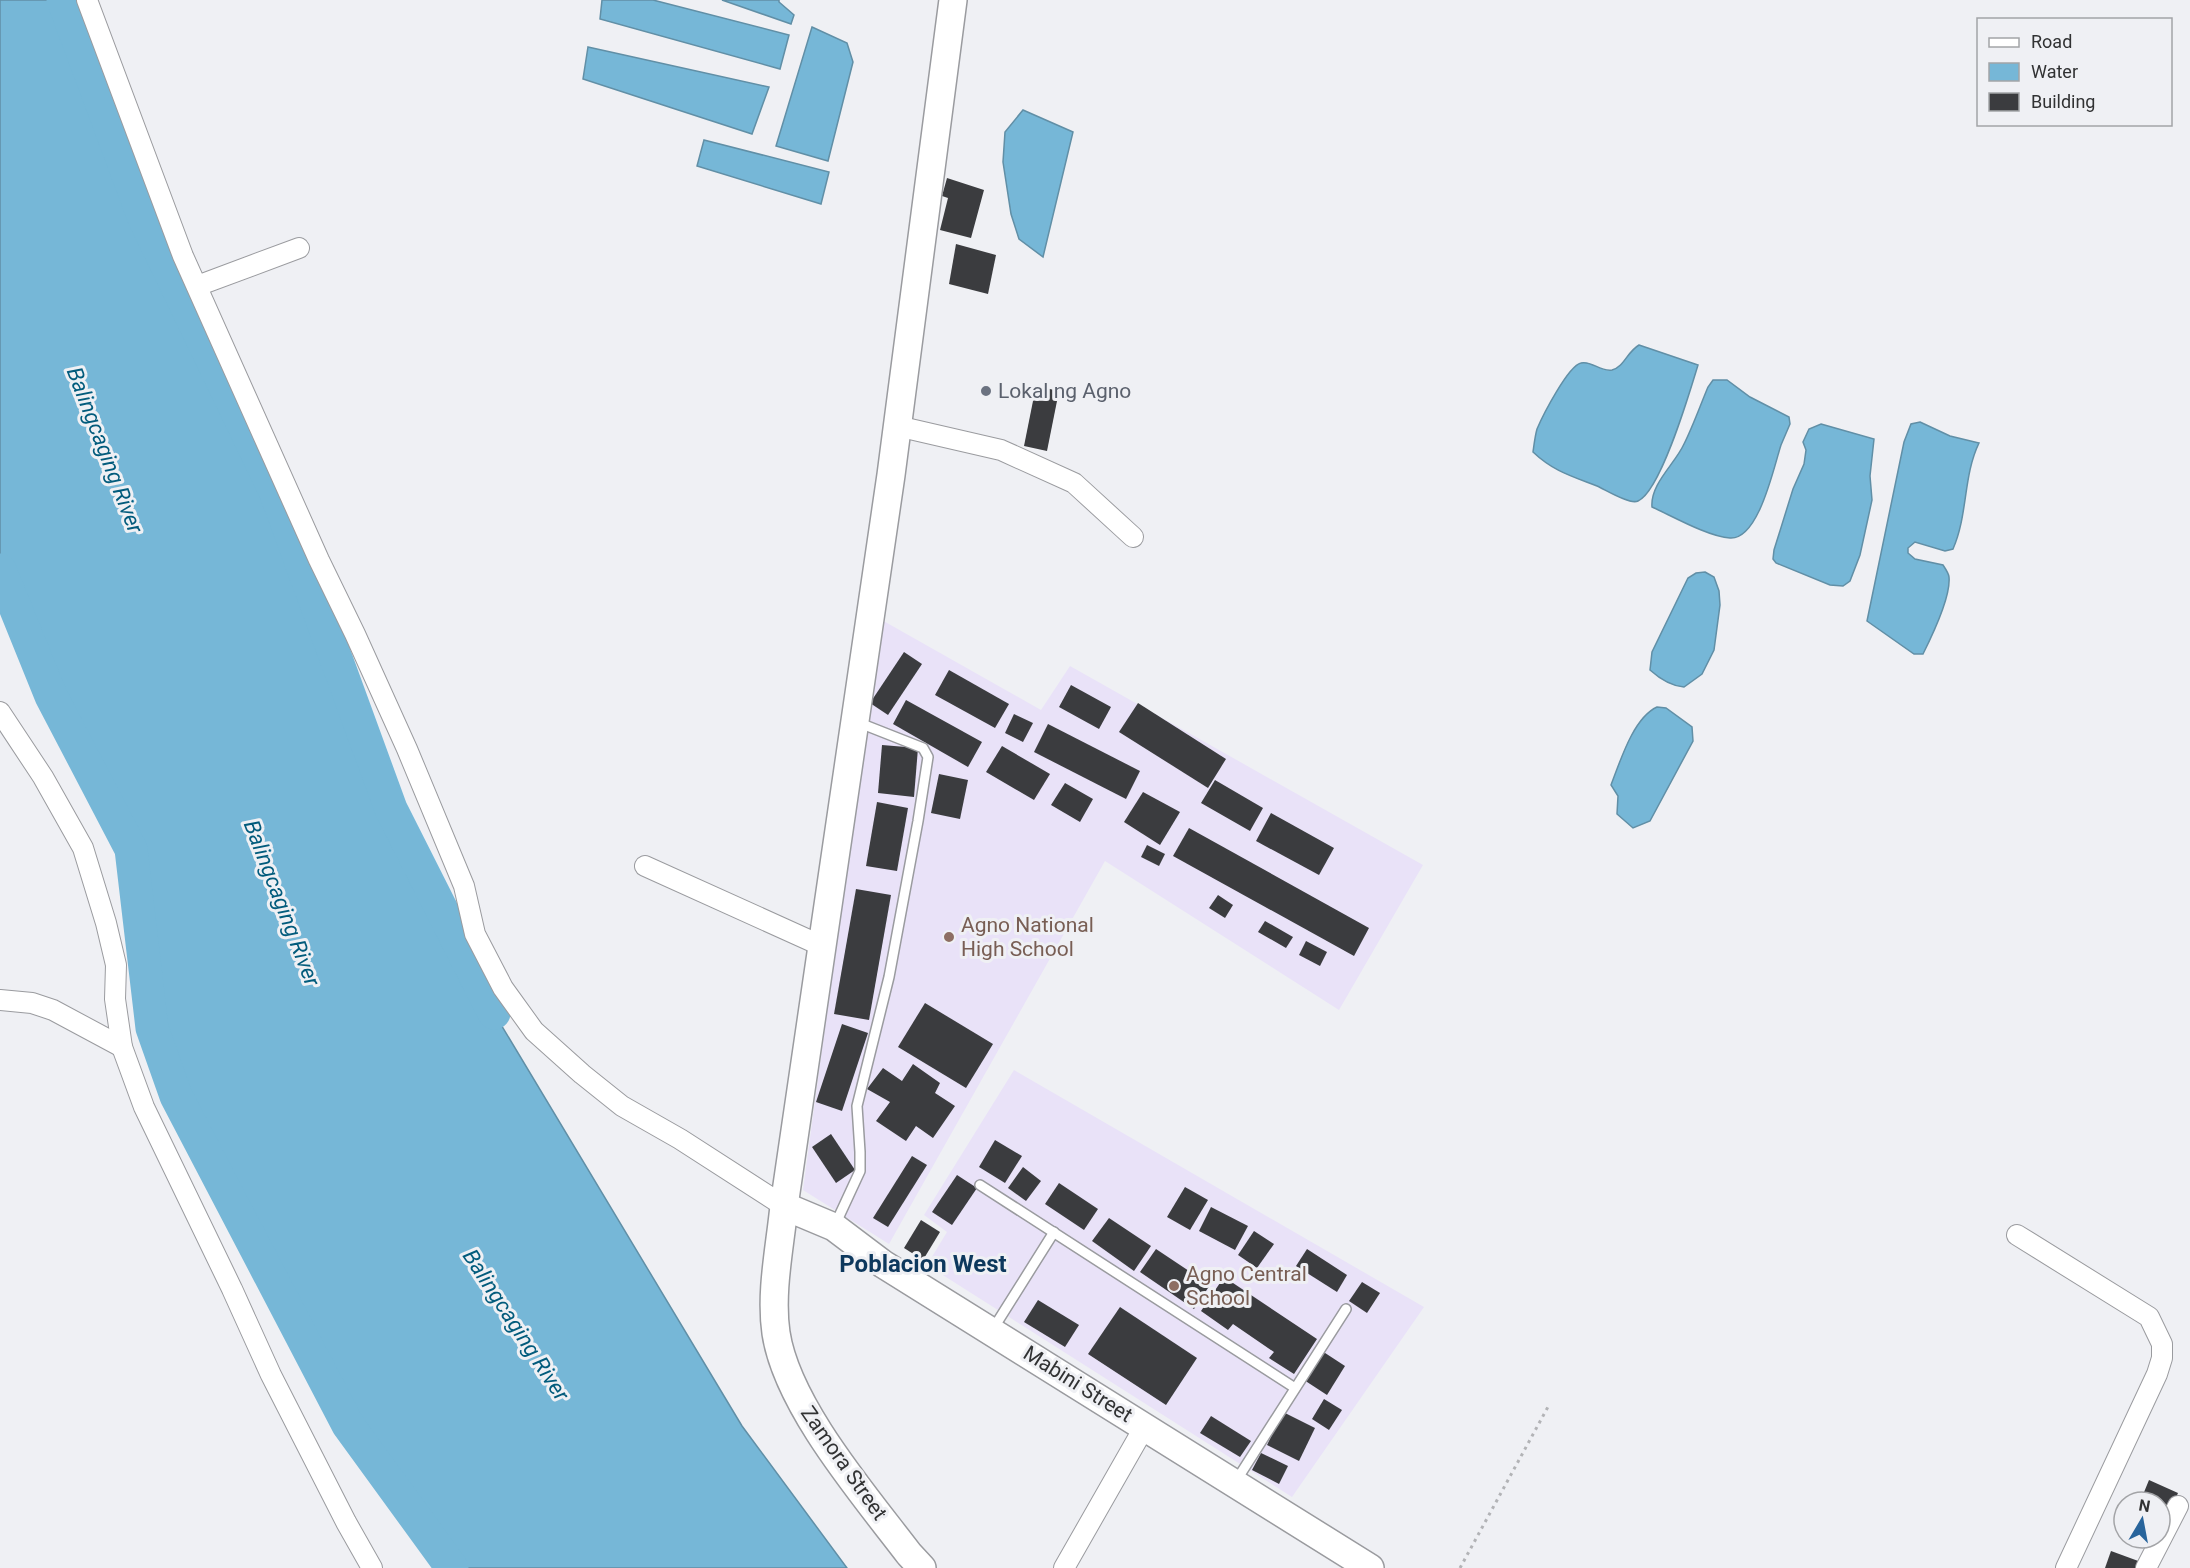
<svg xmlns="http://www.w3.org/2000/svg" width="2190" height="1568" viewBox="0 0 2190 1568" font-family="Roboto,sans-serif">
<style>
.education{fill:#e9e2f8}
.water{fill:#76b7d7;stroke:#618fa6;stroke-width:1.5}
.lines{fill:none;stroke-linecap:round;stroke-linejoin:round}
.river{stroke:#76b7d7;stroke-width:33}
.building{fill:#3b3c3f}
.lane-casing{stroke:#9a9b9f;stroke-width:12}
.street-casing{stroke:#9a9b9f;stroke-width:22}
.secondary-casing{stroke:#9a9b9f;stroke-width:30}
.path{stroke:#b2b3b6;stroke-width:3;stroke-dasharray:3 4.5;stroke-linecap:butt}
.lane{stroke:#fff;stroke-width:9}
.street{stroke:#fff;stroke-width:20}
.secondary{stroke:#fff;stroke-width:27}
.worship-dot{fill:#6b7280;stroke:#eff0f4;stroke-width:2}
.education-dot{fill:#8d6e63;stroke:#eff0f4;stroke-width:2}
.labels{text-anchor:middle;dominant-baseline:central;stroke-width:6;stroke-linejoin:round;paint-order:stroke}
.worship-label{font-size:21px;fill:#5b616d;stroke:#eff0f4;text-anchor:start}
.education-label{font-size:21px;fill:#785e54;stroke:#eff0f4;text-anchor:start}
.street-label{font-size:21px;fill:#313233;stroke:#eff0f4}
.water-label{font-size:22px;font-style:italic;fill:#025b7c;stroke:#eff0f4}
.quarter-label{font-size:24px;font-weight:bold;fill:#0d385d;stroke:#eff0f4}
</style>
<rect width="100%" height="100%" fill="#eff0f4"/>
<g class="education">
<polygon points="880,619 1041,710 1070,666 1423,865 1339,1010 1105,861 889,1244 803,1190"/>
<polygon points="1014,1070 1424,1307 1292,1497 927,1265 947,1232 924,1215"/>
</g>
<g class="water">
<polygon points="0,0 63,0 144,218 275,491 391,809 494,1013 742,1426 847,1568 452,1568 348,1425 176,1096 152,1028 131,849 51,696 0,570"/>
<polygon points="602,0 653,0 789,35 780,69 600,19"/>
<polygon points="722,0 779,0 779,2 794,15 791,24"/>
<polygon points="812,27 847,43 853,62 828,161 776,146"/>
<polygon points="588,47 769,87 752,134 583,79"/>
<polygon points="1023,110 1073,132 1043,257 1019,239 1011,214 1003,162 1005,132"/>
<polygon points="704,140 829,172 821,204 697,166"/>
<path d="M1639 345 1698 365C1690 391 1661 491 1638 501 1630 505 1606 490 1597 486 1571 476 1553 471 1533 452 1534 445 1535 436 1537 429 1543 415 1568 366 1581 363 1591 360 1600 372 1612 370 1624 367 1627 352 1639 345Z"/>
<path d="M1713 380H1727L1750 397 1789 417 1790 424C1787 431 1784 438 1781 445 1774 466 1759 540 1730 538 1709 537 1672 516 1652 507 1650 484 1675 464 1684 444 1693 426 1700 406 1708 387Z"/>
<path d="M1920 422 1950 436 1979 443C1963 476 1968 515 1953 549L1945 551 1915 542 1908 548V553L1915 559 1943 565C1945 568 1949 574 1949 577 1951 597 1932 636 1923 654H1914L1867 621 1904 442 1911 424Z"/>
<polygon points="1821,424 1874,439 1870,476 1872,500 1860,555 1850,581 1843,586 1830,585 1776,563 1773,559 1774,550 1793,489 1804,464 1806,450 1803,442 1809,429"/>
<path d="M1705 572 1714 577 1719 591 1720 605 1714 650 1702 674 1684 687C1671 686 1660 679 1650 670L1652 652 1688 578 1696 573Z"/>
<path d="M1657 707 1666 708 1692 727 1693 741 1650 821 1633 828 1617 814 1618 796 1611 785C1620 762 1633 718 1657 707Z"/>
</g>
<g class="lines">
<g class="river">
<polyline points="63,0 144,218 275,491 391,809 494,1013"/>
<polyline points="0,570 51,696 131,849 152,1028 176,1096 348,1425 452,1568"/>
</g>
</g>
<g class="building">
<polygon points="947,178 984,190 971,238 940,230 948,198 942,196"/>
<polygon points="956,244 996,255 988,294 949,284"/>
<polygon points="1036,386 1059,391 1047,451 1024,446"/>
<polygon points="904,652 922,664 888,715 870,703"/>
<polygon points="949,670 1009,704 995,728 935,695"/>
<polygon points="1071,685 1111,707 1099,729 1059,707"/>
<polygon points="906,700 982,742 968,767 893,724"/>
<polygon points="1138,703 1226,759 1208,788 1119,732"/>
<polygon points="1014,714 1033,723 1023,742 1005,733"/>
<polygon points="1048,724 1140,771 1126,799 1034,752"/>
<polygon points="882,745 918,748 914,797 878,793"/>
<polygon points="1002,746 1050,774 1034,800 986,772"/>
<polygon points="939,774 968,780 960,819 931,813"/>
<polygon points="1215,780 1263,808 1250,831 1201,803"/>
<polygon points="1065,783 1093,799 1080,822 1051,805"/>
<polygon points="1143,792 1180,812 1160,845 1124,822"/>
<polygon points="877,802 908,808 897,871 866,866"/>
<polygon points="1271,813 1334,848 1319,875 1256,841"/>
<polygon points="1189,828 1369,928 1354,956 1173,856"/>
<polygon points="1147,845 1165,854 1159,866 1141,857"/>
<polygon points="856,889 891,895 869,1020 834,1014"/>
<polygon points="1218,895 1233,905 1225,918 1209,908"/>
<polygon points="1265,921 1293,937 1286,948 1258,932"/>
<polygon points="1306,941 1327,952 1320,966 1299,955"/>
<polygon points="925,1003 993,1044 966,1088 898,1047"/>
<polygon points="842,1024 868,1033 842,1111 816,1102"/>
<polygon points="913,1064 940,1083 935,1093 955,1106 933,1138 916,1126 906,1141 876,1121 890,1102 867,1089 883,1068 902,1081"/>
<polygon points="831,1134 855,1170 836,1183 812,1147"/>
<polygon points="995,1140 1022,1156 1005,1183 979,1167"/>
<polygon points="912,1156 927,1165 888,1227 873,1218"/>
<polygon points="1023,1167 1041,1181 1026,1201 1008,1188"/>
<polygon points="957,1175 977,1188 952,1225 932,1212"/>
<polygon points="1059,1183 1098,1209 1084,1230 1045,1204"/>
<polygon points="1185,1187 1208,1200 1190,1230 1167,1217"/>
<polygon points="1211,1207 1248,1226 1235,1250 1199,1231"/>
<polygon points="1109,1218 1151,1246 1134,1271 1092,1241"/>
<polygon points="921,1220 940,1232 923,1260 904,1248"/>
<polygon points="1254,1231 1274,1244 1257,1268 1238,1255"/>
<polygon points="1156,1249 1210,1285 1194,1309 1140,1272"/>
<polygon points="1307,1249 1347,1275 1337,1292 1296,1266"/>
<polygon points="1224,1277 1317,1339 1294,1374 1269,1358 1274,1352 1233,1324 1228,1330 1201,1311"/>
<polygon points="1362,1282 1380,1293 1367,1313 1349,1301"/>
<polygon points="1038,1300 1079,1325 1065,1347 1024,1322"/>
<polygon points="1120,1307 1197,1358 1166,1405 1088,1354"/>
<polygon points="1322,1351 1345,1366 1327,1395 1304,1380"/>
<polygon points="1324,1399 1342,1410 1329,1430 1312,1419"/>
<polygon points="1283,1412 1315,1428 1299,1461 1267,1445"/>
<polygon points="1211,1416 1251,1441 1240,1457 1200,1433"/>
<polygon points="1261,1453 1288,1466 1279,1484 1252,1470"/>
<polygon points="2149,1480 2178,1493 2163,1528 2160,1526 2160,1502 2140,1502"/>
<polygon points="2111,1551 2141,1562 2139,1568 2105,1568"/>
</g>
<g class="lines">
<defs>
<g id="lane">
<polyline points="980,1185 1295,1388"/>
<polyline points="835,1225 860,1171 860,1152 857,1106 889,977 918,821 928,757 923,748 857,722"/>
<polyline points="993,1329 1054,1232"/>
<polyline points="1236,1481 1346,1309"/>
</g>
<g id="street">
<polyline points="87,0 183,256 319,560 355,634 407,749 464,886 475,934 503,988 534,1031 582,1074 622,1106 680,1139 784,1206"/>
<polyline points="197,286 299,248"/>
<polyline points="897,426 1001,450 1074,483 1133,537"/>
<polyline points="0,712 43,777 83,848 106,923 116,965 115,999 122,1047 144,1107 232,1289 271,1375 346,1522 372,1568"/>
<polyline points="645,866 822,946"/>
<polyline points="0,1000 32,1003 53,1010 122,1047"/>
<polyline points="2017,1235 2149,1317 2162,1344 2162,1358 2157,1374 2066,1568"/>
<polyline points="1064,1568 1145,1426"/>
<polyline points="2146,1568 2178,1506"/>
</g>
<g id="secondary">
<polyline points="784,1206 834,1227 883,1264 1370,1568"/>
<path d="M922 1568 909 1554C865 1496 787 1406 776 1333 770 1292 780 1247 784 1206L891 475 953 0"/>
</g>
</defs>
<use href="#lane" class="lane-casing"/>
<use href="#street" class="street-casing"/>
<use href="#secondary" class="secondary-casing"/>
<polyline class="path" points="1460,1568 1549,1405"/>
<use href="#lane" class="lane"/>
<use href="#street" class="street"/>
<use href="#secondary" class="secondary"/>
</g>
<circle class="worship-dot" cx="986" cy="391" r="6"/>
<g class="education-dot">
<circle cx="949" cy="937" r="6"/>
<circle cx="1174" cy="1286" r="6"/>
</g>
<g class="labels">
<g class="worship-label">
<text x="998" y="391">Lokal ng Agno</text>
</g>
<g class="education-label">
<text x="961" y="925">Agno National<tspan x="961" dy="24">High School</tspan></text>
<text x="1186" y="1274">Agno Central<tspan x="1186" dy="24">School</tspan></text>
</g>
<g class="street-label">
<text transform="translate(1078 1384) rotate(32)">Mabini Street</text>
<text transform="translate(844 1463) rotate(55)">Zamora Street</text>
</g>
<g class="water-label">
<text transform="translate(105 450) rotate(69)">Balingcaging River</text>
<text transform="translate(282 903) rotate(69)">Balingcaging River</text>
<text transform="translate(516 1325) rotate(57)">Balingcaging River</text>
</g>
<g class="quarter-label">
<text x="923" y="1264">Poblacion West</text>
</g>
</g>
<rect x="1977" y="18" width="195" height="108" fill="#eff0f4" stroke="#a3a4a7" stroke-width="1.5"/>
<rect x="1989" y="38" width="30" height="9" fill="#ffffff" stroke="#a3a4a7" stroke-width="1.5"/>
<text x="2031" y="48" font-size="18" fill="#313233">Road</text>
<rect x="1989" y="63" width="30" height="18" fill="#76b7d7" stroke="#a3a4a7" stroke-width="1.5"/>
<text x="2031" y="78" font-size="18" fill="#313233">Water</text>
<rect x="1989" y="93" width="30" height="18" fill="#3b3c3f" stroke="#a3a4a7" stroke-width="1.5"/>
<text x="2031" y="108" font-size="18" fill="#313233">Building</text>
<g transform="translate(2142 1520) rotate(10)"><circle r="28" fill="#eff0f4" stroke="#a3a4a7" stroke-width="1.5"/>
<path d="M0-4.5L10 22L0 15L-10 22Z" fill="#28649b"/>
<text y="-9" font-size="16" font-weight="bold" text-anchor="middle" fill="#313233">N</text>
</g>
</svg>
